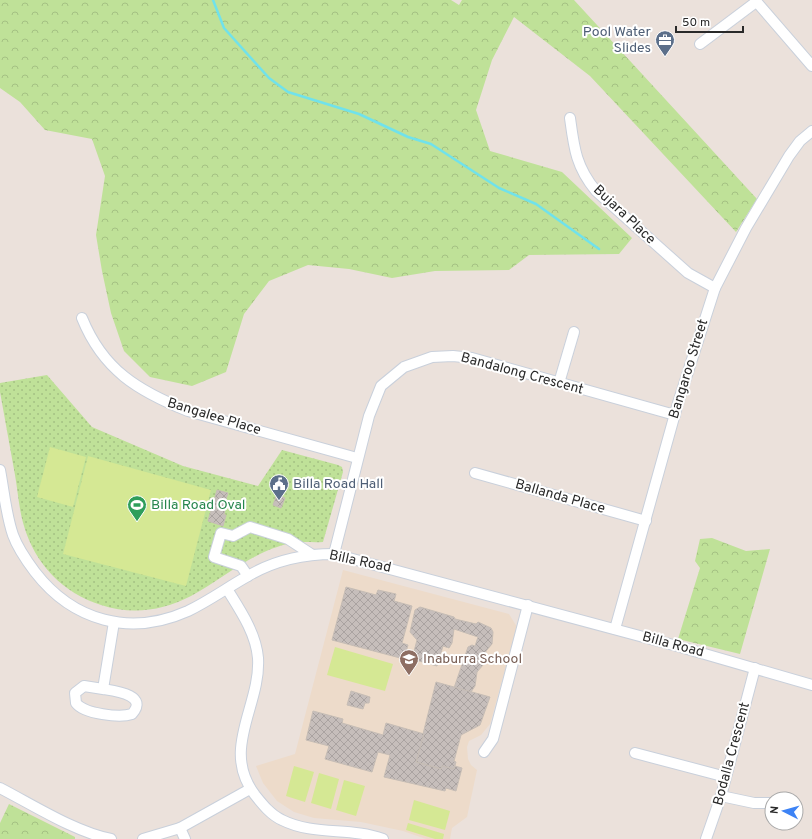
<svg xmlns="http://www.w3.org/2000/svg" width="812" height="839" viewBox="0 0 812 839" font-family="Overpass,sans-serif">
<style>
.education{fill:#eddbca}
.forest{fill:url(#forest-crowns)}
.park{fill:url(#park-dots)}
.pitch{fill:#d5e894}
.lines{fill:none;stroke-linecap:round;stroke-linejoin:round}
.stream{stroke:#70e2eb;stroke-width:2.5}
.building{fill:url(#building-cross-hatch);stroke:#c6bdb5}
.minor-casing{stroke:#c9d0db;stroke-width:12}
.minor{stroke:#fff;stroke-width:10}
.labels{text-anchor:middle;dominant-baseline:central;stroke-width:4;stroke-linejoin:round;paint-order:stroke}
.service-label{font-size:14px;fill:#4e5e75;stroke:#fff;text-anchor:end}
.street-label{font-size:14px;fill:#292929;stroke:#fff}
.leisure-label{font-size:14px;fill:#27864d;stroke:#fff;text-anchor:start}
.education-label{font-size:14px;fill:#785e54;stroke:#fff;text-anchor:start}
</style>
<defs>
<pattern id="forest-crowns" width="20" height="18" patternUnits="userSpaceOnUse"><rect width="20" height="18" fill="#bfe198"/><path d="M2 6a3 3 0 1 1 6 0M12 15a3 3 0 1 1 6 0" fill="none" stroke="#a4c183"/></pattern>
<pattern id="park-dots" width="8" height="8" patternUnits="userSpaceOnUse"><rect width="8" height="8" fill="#bfe198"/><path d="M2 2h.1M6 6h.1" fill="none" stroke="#a4c183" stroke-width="1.8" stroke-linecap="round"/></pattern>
<pattern id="building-cross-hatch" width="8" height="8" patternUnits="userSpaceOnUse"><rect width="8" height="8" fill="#c6bebb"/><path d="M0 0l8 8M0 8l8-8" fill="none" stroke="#aaa3a1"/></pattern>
</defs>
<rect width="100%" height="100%" fill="#ebe1db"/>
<polygon class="education" points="343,570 509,614 517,627 490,724 481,735 469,741 467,747 468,759 471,765 477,770 467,817 452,828 450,839 426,839 403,831 361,822 314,818 294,812 277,801 263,783 256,766 295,754"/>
<g class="forest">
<polygon points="0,0 451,0 459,5 462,0 574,0 757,199 736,232 590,76 514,17 492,60 476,110 490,151 562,172 632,238 619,254 529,255 509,270 435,271 392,278 349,269 308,265 269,281 244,314 226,372 192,386 150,377 124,351 111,313 102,271 96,235 105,176 92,139 45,130 20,102 0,88"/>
<polygon points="712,538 746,551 770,549 740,654 678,639 700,568 695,561 700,539"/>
<polygon points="9,804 75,837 75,839 0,839 0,823"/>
</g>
<path class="park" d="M47 375 92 427 183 466 258 486 282 450 338 465 342 467 343 472 323 542C313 543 302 541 292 543 254 550 225 578 191 596 162 611 132 615 101 605 63 593 35 564 24 526 19 510 18 492 15 475 10 447 5 420 0 392V383Z"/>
<g class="pitch">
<polygon points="50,447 86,457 73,507 37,497"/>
<polygon points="88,456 211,490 186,586 63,554"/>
<polygon points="335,647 393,664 385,691 327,675"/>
<polygon points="294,766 314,772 305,802 286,796"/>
<polygon points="319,773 339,779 331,809 311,803"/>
<polygon points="344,780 365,786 356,816 336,810"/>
<polygon points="414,800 450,811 445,830 409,820"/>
<polygon points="408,823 444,834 443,839 435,839 406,830"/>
</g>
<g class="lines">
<polyline class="stream" points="213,0 224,28 269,78 288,92 359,114 408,137 431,144 499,188 536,204 599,249"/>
</g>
<g class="building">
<polygon points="217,490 228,493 223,508 225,508 224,515 226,515 223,526 208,521"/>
<polygon points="277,494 285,498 281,508 273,505"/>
<polygon points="346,587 376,595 378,590 396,594 394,601 412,606 402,643 408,645 404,659 332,640"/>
<polygon points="420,607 454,617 455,619 476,624 478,622 491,628 493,632 492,644 486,651 483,665 477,672 475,686 471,692 454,688 468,647 472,645 475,646 478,637 454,629 452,643 449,648 443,646 437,666 412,659 417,640 410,632 415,610"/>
<polygon points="436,682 490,697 480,725 461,735 454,761 456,762 454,769 442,766 441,769 416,762"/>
<polygon points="351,691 370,697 369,703 365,703 363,709 347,705"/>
<polygon points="313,711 343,719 342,723 383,735 386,723 424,734 416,762 441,769 442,766 454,769 455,766 462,768 456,791 446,788 445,791 384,777 390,755 378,752 372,772 325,759 329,746 306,740"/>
</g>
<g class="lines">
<defs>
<g id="minor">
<polyline points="755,0 812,66"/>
<polyline points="700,44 756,2"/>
<path d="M570 118C574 148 576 167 596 191L688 273 715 288"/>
<path d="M82 318C103 370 138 391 188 411L357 458"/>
<polyline points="559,383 574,332"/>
<path d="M0 470C4 491 6 515 13 535 18 549 26 560 35 572 73 621 130 637 188 611 209 601 228 587 248 576 275 560 303 554 334 554L677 646 812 685"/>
<polyline points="475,473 646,521"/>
<polyline points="334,554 369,416 381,386 404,367 432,357 453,356 472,358 675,415"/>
<polyline points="248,576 241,566 214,557 221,533 233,536 250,527 288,539 311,554"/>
<path d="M227 589C240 610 256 633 258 658 261 706 220 749 255 795 263 805 271 815 282 820 314 836 350 827 383 839"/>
<polyline points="615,629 678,403 715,288 746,228 789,156 800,141 812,131"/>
<path d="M103 689 84 686 75 693 76 703C84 714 120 718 132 714 149 695 115 691 103 689L114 622"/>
<polyline points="484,752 493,739 528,605"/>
<polyline points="635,753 726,777"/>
<path d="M0 788C33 805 75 832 111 839"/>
<polyline points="721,796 754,803 772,803"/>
<polyline points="180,828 185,839"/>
<polyline points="143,839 180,828 250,789"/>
<polyline points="706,839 721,796 755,668"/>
</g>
</defs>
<use href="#minor" class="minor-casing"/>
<use href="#minor" class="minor"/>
</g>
<defs>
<symbol id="office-pin" viewBox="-11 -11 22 30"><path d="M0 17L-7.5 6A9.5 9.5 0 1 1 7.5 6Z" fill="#5c6f8a" stroke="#fff"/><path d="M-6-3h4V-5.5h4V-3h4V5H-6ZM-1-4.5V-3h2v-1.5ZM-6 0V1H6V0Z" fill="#fff"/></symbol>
<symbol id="civic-pin" viewBox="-11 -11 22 30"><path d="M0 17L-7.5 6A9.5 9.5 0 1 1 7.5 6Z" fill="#5c6f8a" stroke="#fff"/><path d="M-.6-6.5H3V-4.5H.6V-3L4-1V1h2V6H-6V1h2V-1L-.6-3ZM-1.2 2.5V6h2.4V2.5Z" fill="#fff"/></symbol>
<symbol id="stadium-pin" viewBox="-11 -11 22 30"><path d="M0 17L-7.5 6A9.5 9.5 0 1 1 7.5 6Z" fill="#2e9e5b" stroke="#fff"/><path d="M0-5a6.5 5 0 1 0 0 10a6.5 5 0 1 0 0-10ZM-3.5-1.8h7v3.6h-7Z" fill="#fff"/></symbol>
<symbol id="school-pin" viewBox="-11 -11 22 30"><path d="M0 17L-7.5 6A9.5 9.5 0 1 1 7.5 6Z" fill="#8d6e63" stroke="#fff"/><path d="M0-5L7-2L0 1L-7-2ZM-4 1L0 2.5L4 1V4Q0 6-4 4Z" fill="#fff"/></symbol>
</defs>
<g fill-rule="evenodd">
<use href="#office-pin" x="654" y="29" width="22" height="30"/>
<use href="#civic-pin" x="268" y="473" width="22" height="30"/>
<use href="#stadium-pin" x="126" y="494" width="22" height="30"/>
<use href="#school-pin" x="398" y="648" width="22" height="30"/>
</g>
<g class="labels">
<g class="service-label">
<text x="651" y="32">Pool Water<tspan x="651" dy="16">Slides</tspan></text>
<text x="293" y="484" text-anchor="start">Billa Road Hall</text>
</g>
<g class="street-label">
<text transform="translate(624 215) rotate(43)">Bujara Place</text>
<text transform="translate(689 369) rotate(-73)">Bangaroo Street</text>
<text transform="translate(522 374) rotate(15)">Bandalong Crescent</text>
<text transform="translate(214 417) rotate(17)">Bangalee Place</text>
<text transform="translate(560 497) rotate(16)">Ballanda Place</text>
<text transform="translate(360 562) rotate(12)">Billa Road</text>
<text transform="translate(673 645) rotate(15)">Billa Road</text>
<text transform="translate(732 754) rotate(-75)">Bodalla Crescent</text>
</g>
<g class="leisure-label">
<text x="151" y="505">Billa Road Oval</text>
</g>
<g class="education-label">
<text x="423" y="659">Inaburra School</text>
</g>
</g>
<g transform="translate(784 811) rotate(276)"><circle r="19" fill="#ffffff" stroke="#a9a9a9"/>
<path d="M0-3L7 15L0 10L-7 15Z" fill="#3d83f5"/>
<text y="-6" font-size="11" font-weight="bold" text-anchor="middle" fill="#292929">N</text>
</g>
<path d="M676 26v6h67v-6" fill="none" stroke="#292929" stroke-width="2"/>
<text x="682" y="26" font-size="12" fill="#292929" stroke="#ffffff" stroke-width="3" paint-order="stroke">50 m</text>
</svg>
